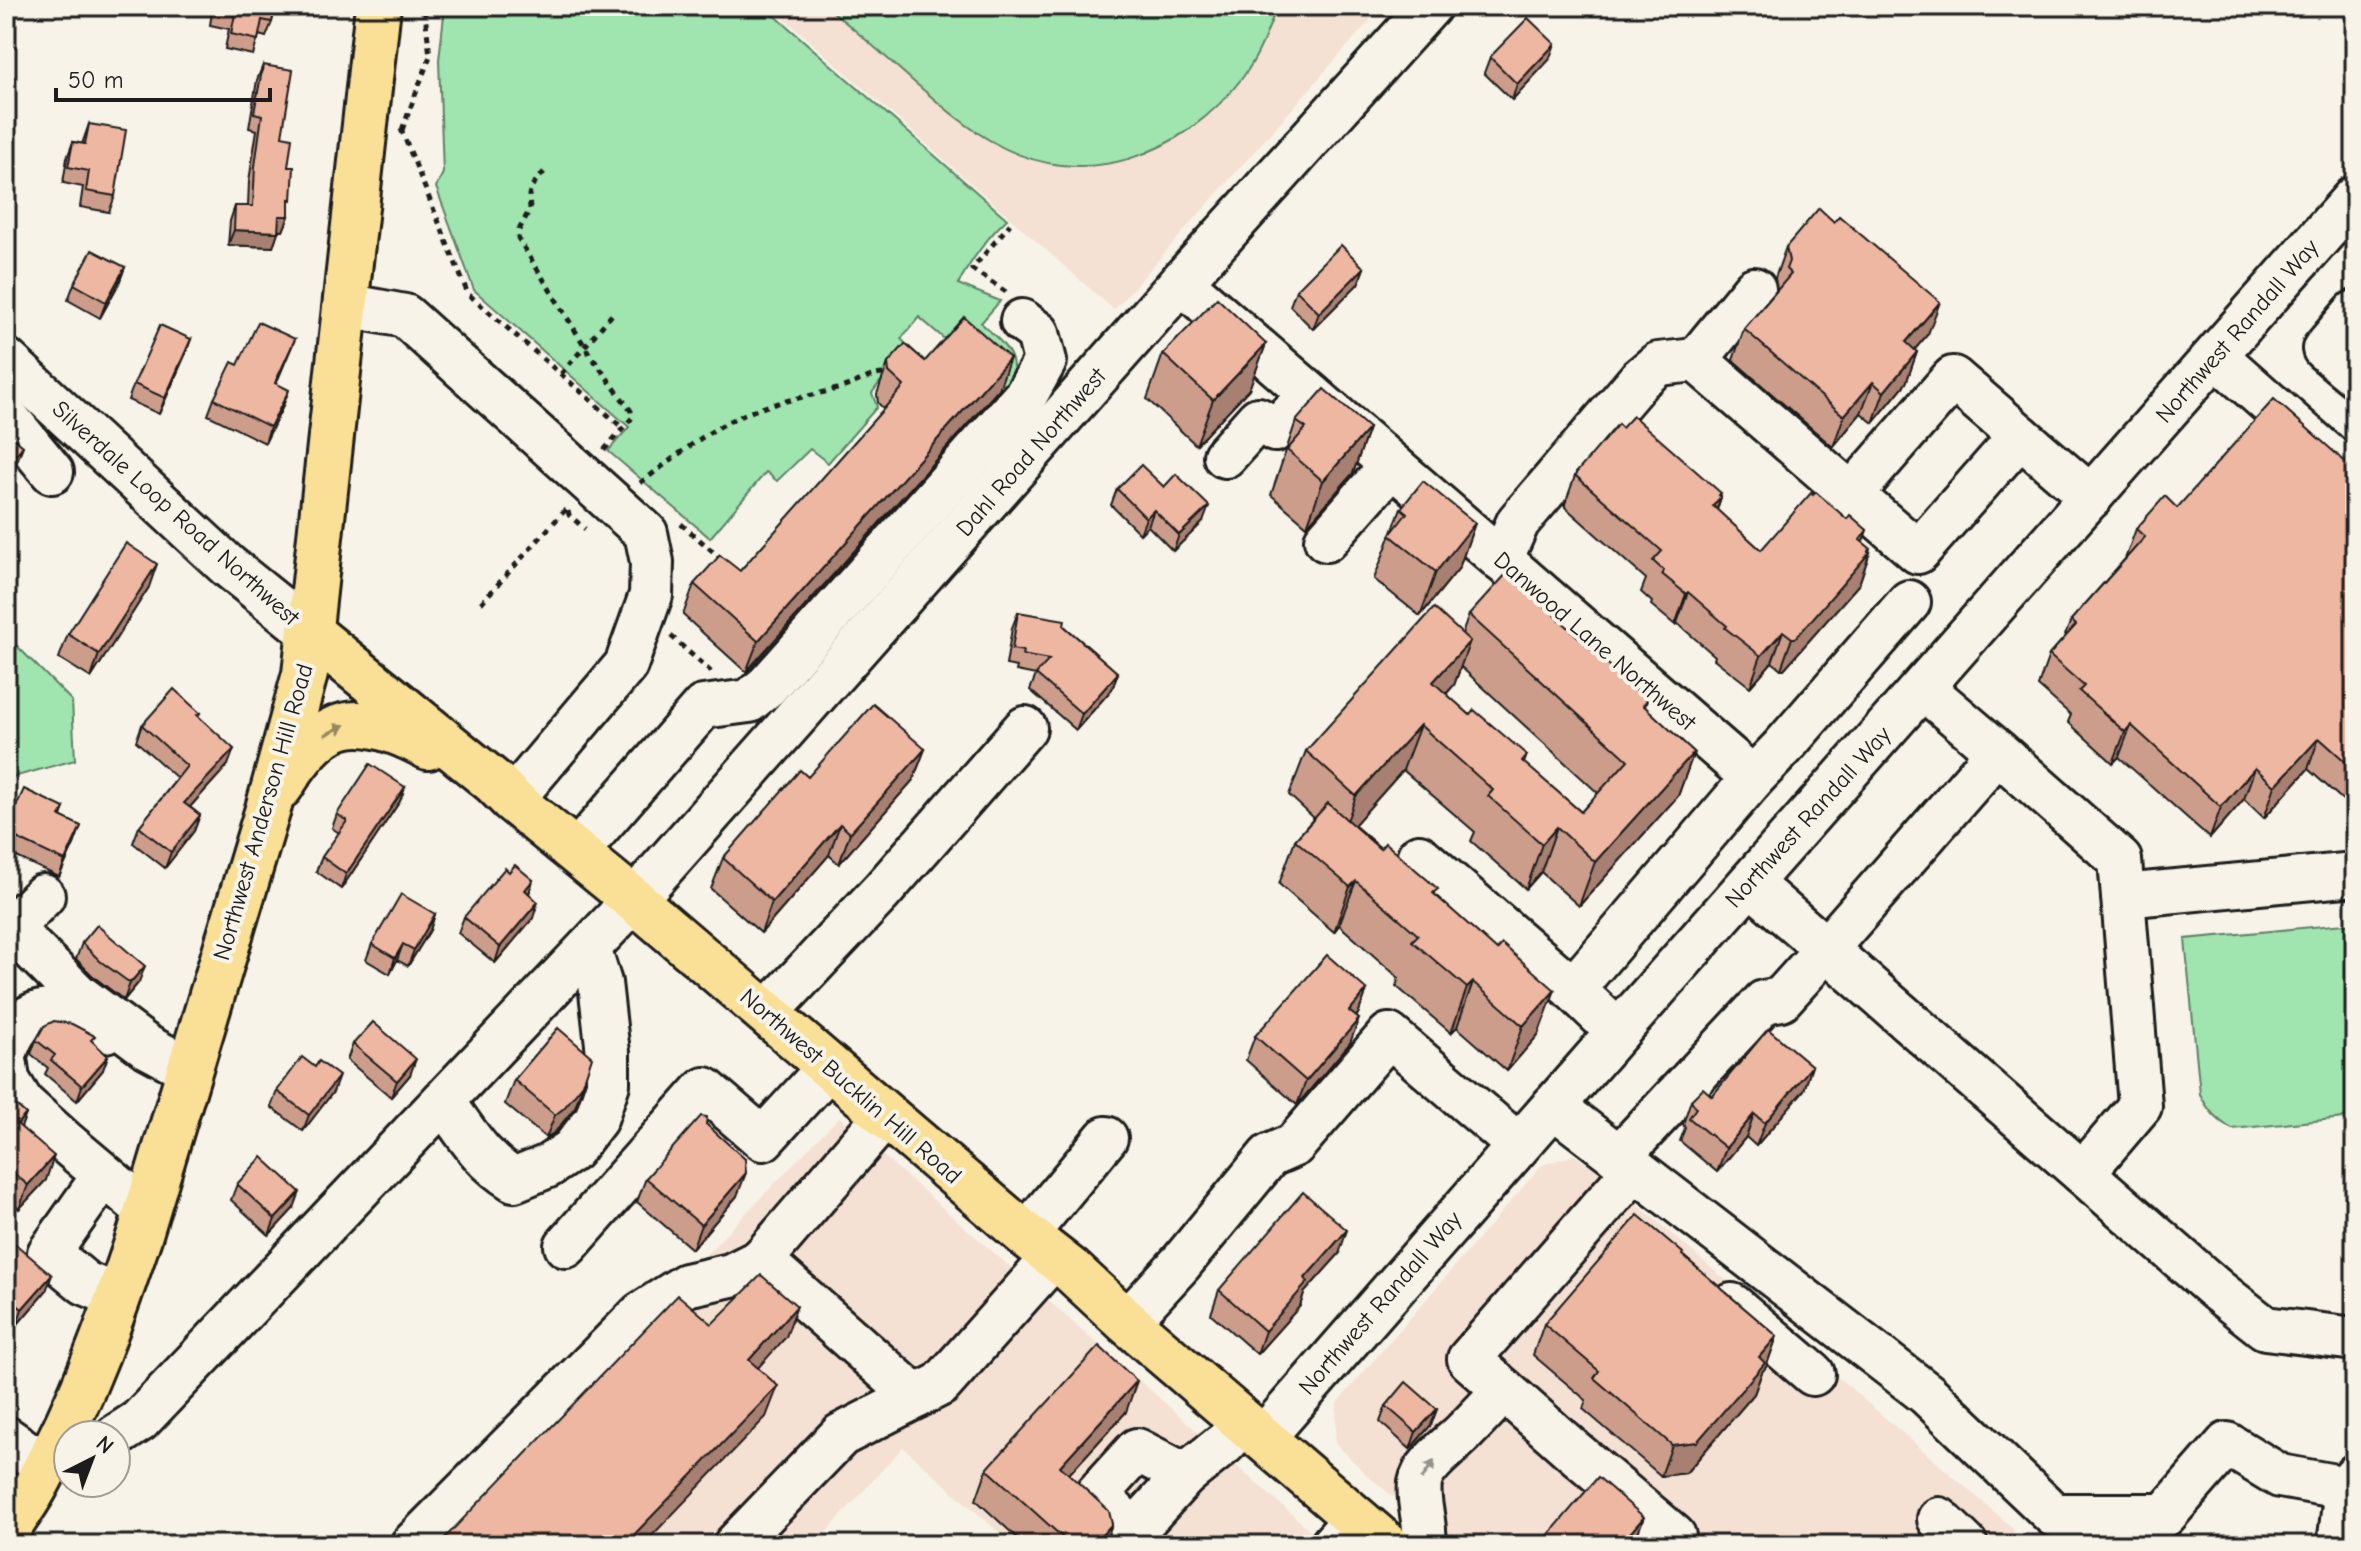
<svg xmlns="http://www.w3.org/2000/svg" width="2361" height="1551" viewBox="0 0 2361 1551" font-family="'Comic Neue',sans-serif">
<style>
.built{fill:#f4e1d3}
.green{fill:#a0e4af;stroke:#5e8066;stroke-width:2}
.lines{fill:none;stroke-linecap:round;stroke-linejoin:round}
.minor-casing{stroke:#1c1c1c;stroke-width:48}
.major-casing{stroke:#1c1c1c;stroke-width:50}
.path{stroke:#1c1c1c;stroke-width:5;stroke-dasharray:6 6;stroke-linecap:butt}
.minor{stroke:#f7f3e8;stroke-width:42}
.major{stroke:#fadf96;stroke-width:44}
.wall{fill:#cd9d8b;stroke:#1c1c1c;stroke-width:2;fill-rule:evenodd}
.shaded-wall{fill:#a78071;stroke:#1c1c1c;stroke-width:2}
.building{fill:#eeb7a2;stroke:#1c1c1c;stroke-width:2}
.oneway{fill:#96875f}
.oneway2{fill:#94928c}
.labels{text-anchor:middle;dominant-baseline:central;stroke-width:8;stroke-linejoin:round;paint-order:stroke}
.street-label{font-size:24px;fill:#1c1c1c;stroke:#f7f3e8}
</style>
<rect width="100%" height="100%" fill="#f7f3e8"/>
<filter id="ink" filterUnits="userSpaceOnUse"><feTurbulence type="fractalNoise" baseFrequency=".0125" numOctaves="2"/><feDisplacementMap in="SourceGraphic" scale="16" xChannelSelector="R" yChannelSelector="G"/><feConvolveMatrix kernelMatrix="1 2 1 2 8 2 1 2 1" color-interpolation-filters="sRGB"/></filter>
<g filter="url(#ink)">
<g class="built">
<polygon points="770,6 1383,6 1114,310"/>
<polygon points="839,1117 1327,1545 1013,1545 903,1447 815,1545 425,1545"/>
<polygon points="1574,1155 1599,1171 2014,1529 2011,1545 1452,1545 1368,1476 1335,1443 1337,1403 1542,1165"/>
</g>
<g class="green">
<path d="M445 6H764L1007 219C986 238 972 259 958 284L1000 301 981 323C1007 347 1022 358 1008 394L919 317 901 339 920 357 883 378 872 393 877 407 828 463 810 449 777 481 766 472 710 538 608 451 629 427 474 290 436 187 443 173 439 60Z"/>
<path d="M826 6H1277C1268 30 1259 56 1243 77 1183 156 1082 195 991 141 963 125 939 103 914 82 885 56 856 31 826 6Z"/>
<polygon points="6,635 72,701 75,760 6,779"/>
<path d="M2355 923V1117L2232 1129C2217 1120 2208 1111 2200 1094L2185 939Z"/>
</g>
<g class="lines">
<defs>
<g id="minor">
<polyline points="1181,282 1753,778 1573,989 1618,1032"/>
<polyline points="1754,289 1696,360 1918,552 2020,436"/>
<polyline points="345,305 405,316 646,533 652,562 651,595 626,665 512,800"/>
<polyline points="2355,312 2324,349 2355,375"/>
<polyline points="2216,356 2355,479"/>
<polyline points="6,360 228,566 311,633"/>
<polyline points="6,416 52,472"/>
<polyline points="1225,456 1258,419 1275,430 1311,395"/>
<polyline points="1852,494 1953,378 2091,497"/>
<polyline points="1326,540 1392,465"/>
<polyline points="1501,560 1518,522 1640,379 1658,364 1696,360"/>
<polyline points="1923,688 1998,752 2120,860 2140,1106 2083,1173"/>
<polyline points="1998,752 1826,949 2218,1291 2265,1328 2355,1339"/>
<polyline points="1753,778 1782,748 1909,602"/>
<polyline points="576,853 703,707 749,701 767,686 1026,395 1045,361 1038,333 1022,321"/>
<polyline points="1419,856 1573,989"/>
<polyline points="43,896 11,928 78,995 146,1046 189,1069"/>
<polyline points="2123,896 2355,874"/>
<polyline points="767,1013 882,891 1025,728"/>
<path d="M6 1052C22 997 66 1005 105 1031"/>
<polyline points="6,1065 8,1080 22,1103 64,1141 147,1211"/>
<path d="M443 1101C467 1133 479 1158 514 1180L548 1166 572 1150 596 1119 608 1084V1053L600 983 589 948"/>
<polyline points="1553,1106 1927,1394 2054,1515 2165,1515 2227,1444 2280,1476 2346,1488"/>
<polyline points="885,1116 761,1260 916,1397"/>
<polyline points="1619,1157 1764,1002 1781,999 1826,949 1750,883"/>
<polyline points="1635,1169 1469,1359 1571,1449 1674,1536"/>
<polyline points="92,1192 49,1253 85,1283 119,1297"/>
<polyline points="1026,1235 1106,1138"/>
<polyline points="566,1246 705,1089 763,1139 829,1067"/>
<polyline points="1732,1305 1813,1374"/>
<polyline points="1127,1322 1181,1263 1269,1156 1294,1145 1389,1035 1518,1145"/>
<polyline points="116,1436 139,1421 634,900 1181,282 1430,6"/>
<polyline points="6,1438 46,1466"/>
<polyline points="1263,1438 1618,1032 2355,197"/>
<polyline points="1939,1519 1966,1545"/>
<polyline points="1134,1531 1185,1475"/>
<polyline points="412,1545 641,1314 686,1285 731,1275 761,1260"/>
<polyline points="735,1545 841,1435 941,1384 1053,1258"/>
<polyline points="1121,1545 1134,1531 1097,1494 1137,1450 1185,1475 1225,1443 1244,1422"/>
<polyline points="1332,1545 1356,1518"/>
<path d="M1424 1545C1427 1524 1417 1504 1420 1483 1423 1464 1453 1444 1465 1431 1478 1418 1491 1404 1504 1390"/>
<polyline points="2339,1545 2346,1488 2355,1476"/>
</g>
<g id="major">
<polyline points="311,633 494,782 512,800 634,900 1026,1235 1072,1271 1127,1322 1387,1545"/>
<path d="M281 786C324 714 358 710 428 747"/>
<path d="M6 1532C17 1515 30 1498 39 1480 82 1401 112 1318 140 1234L268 809 305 674 378 6"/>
</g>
</defs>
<use href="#minor" class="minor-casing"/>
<use href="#major" class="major-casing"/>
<g class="path">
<polyline points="401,129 468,294 623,428"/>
<polyline points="402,130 430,56 424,6"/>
<polyline points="544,172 531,187 529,195 530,209 519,230 518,238 589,353 631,411 632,418 604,450"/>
<polyline points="1006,292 972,269 1010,224"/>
<polyline points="561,374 615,311"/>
<path d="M640 483C675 458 707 429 748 413 777 401 807 397 837 389 855 385 871 372 890 374"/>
<polyline points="568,511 569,515 585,529"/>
<polyline points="681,524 722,559"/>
<polyline points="481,603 567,508"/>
<polyline points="671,636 711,672"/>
</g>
<use href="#minor" class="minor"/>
<use href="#major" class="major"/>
</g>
<g class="wall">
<polygon points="213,6 275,6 272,22 266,37 259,35 253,55 225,49 229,29 210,25"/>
<polygon points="1490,57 1549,60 1512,100 1484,73"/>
<polygon points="263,65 282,136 288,167 289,216 283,231 278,231 273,247 228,245 230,221 235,206 248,206 249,181 257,130 249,128 257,80"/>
<polygon points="89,124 115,196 109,212 80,207 83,187 63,183 67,158 73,142 82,144"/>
<polygon points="1786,247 1928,334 1914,350 1917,352 1906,383 1873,423 1861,413 1833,447 1733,360 1744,329 1777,290 1775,278"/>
<polygon points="125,267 119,283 100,318 68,300 74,284"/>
<polygon points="1364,268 1358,284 1313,329 1290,306 1296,290"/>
<polygon points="191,339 185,355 159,414 128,400 134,384"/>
<polygon points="295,339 276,384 283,406 265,443 208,415 214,399 238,365"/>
<polygon points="1266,344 1249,389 1196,445 1147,399 1163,354"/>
<polygon points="925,361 999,389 746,672 683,615 694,584 740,571 884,409 878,403 877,394 888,363"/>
<polygon points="1296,421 1369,428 1353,473 1307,526 1271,495"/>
<polygon points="1622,428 1720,495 1721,497 1717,510 1761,550 1847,519 1867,530 1863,542 1870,552 1859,584 1784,669 1781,669 1772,662 1750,687 1714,659 1715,656 1677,623 1675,625 1651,605 1652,602 1641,592 1646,579 1565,507 1565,504 1576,473"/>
<polygon points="2350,466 2355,468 2355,811 2308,769 2264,818 2244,799 2210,838 2119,757 2113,763 2068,722 2071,715 2038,686 2049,655 2064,638 2071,620 2125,559 2136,529 2177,508"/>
<polygon points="1164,487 1203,522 1173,551 1148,526 1140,534 1111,505 1117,489"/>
<polygon points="1401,508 1475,523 1459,568 1420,616 1374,579"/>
<polygon points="149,587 91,678 59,658 68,634"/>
<polygon points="1018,612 1064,626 1118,673 1112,689 1076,730 1030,690 1036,675 1016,671 1017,667 1006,665 1012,628"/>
<path d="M1469 615 1647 700 1645 707 1694 752 1678 796 1579 906 1541 872 1526 889 1471 841 1475 832 1403 770 1354 825 1435 895 1538 1035 1507 1071 1457 1027 1451 1033 1396 986 1399 978 1339 925 1334 932 1279 884 1295 840 1314 818 1289 795 1306 751 1462 634ZM1461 667 1598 793 1581 812 1524 763 1527 755 1470 715 1446 694 1454 685Z"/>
<polygon points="200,713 198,716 228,765 190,807 200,815 194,831 165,868 133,843 139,827 177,778 136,741 142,725"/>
<polygon points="925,749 913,780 839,864 829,855 761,933 711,889 723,858 808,777"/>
<polygon points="405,787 400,801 341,889 316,871 322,857 339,833 332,828 337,814"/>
<polygon points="64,808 61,816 75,842 59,877 6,852 6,828"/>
<polygon points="509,872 533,880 529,894 533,918 495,963 458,933 464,917"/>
<polygon points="435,914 430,930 408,966 397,960 390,974 366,960 372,944"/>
<polygon points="82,943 139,982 124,1000 94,977 76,959"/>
<polygon points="1367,990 1358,1014 1356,1017 1350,1043 1297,1105 1246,1060 1255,1036"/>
<polygon points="36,1040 92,1042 103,1070 77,1101 45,1074 48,1068 31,1054"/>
<polygon points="353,1044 410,1075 391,1097 347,1060"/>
<polygon points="1812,1066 1804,1090 1756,1146 1746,1137 1717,1172 1680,1141 1685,1128 1683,1124 1691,1100 1712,1096"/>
<polygon points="514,1080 575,1107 555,1132 546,1138 505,1104"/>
<polygon points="277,1091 333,1092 303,1131 271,1107"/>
<polygon points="6,1096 26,1114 21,1127 46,1180 19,1209 6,1198"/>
<polygon points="706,1124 737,1196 692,1249 637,1202 646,1178"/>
<polygon points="237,1184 294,1208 269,1235 231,1200"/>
<polygon points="6,1236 46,1291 17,1325 6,1316"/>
<polygon points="1339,1254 1304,1293 1300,1306 1257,1354 1211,1314 1219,1290"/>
<polygon points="1682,1255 1777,1336 1766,1367 1762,1372 1754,1394 1686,1473 1661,1476 1583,1409 1586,1400 1533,1355 1544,1324"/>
<polygon points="1386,1406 1437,1409 1431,1425 1410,1449 1380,1422"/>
<polygon points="1126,1412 1069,1474 1112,1524 1104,1545 1025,1545 976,1500 987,1469"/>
</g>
<g class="shaded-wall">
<polygon points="1555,44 1549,60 1512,100 1517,84"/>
<polygon points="279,216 289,216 283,231 273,230"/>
<polygon points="234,230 278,232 273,247 228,245"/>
<polygon points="125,267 119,283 100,318 106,302"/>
<polygon points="1364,268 1358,284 1313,329 1319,313"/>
<polygon points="1940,302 1928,334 1894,374 1906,342"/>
<polygon points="191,339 185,355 159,414 165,398"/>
<polygon points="1266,344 1249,389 1196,445 1213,400"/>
<polygon points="1917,352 1906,383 1873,423 1884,392"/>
<polygon points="1010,358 999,389 746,672 758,641"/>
<polygon points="1873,382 1861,413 1833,447 1844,416"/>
<polygon points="289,390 283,406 265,443 270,427"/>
<polygon points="1369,428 1353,473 1307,526 1323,481"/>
<polygon points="23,446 14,469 6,480 6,467"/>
<polygon points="1721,493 1718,500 1721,497 1710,528 1713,506"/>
<polygon points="1209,506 1203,522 1173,551 1179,535"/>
<polygon points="1154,510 1148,526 1140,534 1146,518"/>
<polygon points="1475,523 1459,568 1420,616 1436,572"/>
<polygon points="1870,548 1868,555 1870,552 1859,584 1784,669 1781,669 1792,638"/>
<polygon points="157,564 149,587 91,678 99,654"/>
<polygon points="1688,592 1677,623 1675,625 1686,594"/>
<polygon points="1783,631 1772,662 1750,687 1761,656"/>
<polygon points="1470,641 1454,685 1417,726 1433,682"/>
<polygon points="1118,673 1112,689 1076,730 1082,714"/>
<polygon points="1420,725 1403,770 1340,841 1356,796"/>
<polygon points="2131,725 2119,757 2113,763 2125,732"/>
<polygon points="2319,738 2308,769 2264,818 2275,786"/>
<polygon points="234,749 228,765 179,819 184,803"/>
<polygon points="925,749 913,780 839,864 850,833"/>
<polygon points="1694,752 1678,796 1579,906 1595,862"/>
<polygon points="2255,768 2244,799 2210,838 2221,807"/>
<polygon points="405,787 400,801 341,889 346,874"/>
<polygon points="200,815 194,831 165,868 171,852"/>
<polygon points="840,824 829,855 761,933 772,902"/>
<polygon points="81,826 75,842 59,877 65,861"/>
<polygon points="1557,827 1541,872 1526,889 1542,844"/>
<polygon points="533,880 528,896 525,890"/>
<polygon points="1356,881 1339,925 1334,932 1350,887"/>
<polygon points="538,902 533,918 495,963 500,947"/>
<polygon points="435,914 430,930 408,966 414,950"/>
<polygon points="403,944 397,960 390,974 395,958"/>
<polygon points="145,966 139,982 124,1000 130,983"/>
<polygon points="1473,982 1457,1027 1451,1033 1467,988"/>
<polygon points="1367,990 1358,1014 1340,1034 1349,1011"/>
<polygon points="1555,990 1538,1035 1507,1071 1523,1026"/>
<polygon points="1359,1019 1350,1043 1297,1105 1306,1081"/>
<polygon points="108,1056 103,1070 77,1101 82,1086"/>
<polygon points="416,1059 410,1075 391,1097 397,1081"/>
<polygon points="1812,1066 1804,1090 1756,1146 1765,1123"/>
<polygon points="339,1076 333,1092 303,1131 309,1115"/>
<polygon points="583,1084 575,1107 555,1132 546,1138 555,1115"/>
<polygon points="26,1114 17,1138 17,1124"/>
<polygon points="1754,1114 1746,1137 1717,1172 1726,1148"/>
<polygon points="54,1156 46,1180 19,1209 28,1185"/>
<polygon points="746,1173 737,1196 692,1249 701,1225"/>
<polygon points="300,1192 294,1208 269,1235 275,1219"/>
<polygon points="1347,1230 1339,1254 1304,1293 1300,1306 1257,1354 1265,1331 1305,1278"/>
<polygon points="52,1275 46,1291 17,1325 22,1309"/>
<polygon points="797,1306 786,1337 737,1391 749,1360"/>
<polygon points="1777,1336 1766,1367 1762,1372 1754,1394 1686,1473 1661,1476 1672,1445 1759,1357"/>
<polygon points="1137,1381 1126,1412 1048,1497 1060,1466"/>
<polygon points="778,1386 766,1417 643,1545 624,1545"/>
<polygon points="1437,1409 1431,1425 1410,1449 1416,1432"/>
<polygon points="1644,1517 1635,1541 1632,1545 1620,1545"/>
<polygon points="1112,1524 1104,1545 1093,1545"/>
</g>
<g class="building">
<polygon points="216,6 275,6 272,22 262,20 258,40 231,34 235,14 215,10"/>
<polygon points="1528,18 1555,44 1517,84 1490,57"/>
<polygon points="263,65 293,70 282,136 292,138 288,167 294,167 292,200 289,199 289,216 279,216 278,232 234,230 235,206 253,206 255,166 262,115 254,113"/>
<polygon points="89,124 126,130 115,196 86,191 89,171 68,167 73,142 85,144"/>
<polygon points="1819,208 1834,222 1839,216 1940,302 1906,342 1917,352 1884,392 1873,382 1844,416 1744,329 1791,274 1786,269 1789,261 1786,247"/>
<polygon points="1341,245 1364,268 1319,313 1296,290"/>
<polygon points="92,250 125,267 106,302 74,284"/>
<polygon points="1217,298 1266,344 1213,400 1163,354"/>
<polygon points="964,317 1010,358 758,641 694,584 720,555 740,571 904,386 889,372 888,363 905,344 925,361"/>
<polygon points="258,322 295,339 275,383 289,390 270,427 214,399 232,362 238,365"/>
<polygon points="160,325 191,339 165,398 134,384"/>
<polygon points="1324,389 1369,428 1323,481 1287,450 1306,428 1296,421"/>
<polygon points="2274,399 2350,466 2355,468 2355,475 2350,481 2355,485 2355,770 2319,738 2275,786 2255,768 2221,807 2131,725 2125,732 2079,691 2084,686 2049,655 2076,625 2071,620 2145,537 2136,529 2165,496 2177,508"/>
<polygon points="1633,416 1721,493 1719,495 1721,497 1713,506 1761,550 1811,493 1813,495 1816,492 1847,519 1850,515 1867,530 1860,540 1870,548 1868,551 1870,552 1796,638 1792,638 1783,631 1761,656 1725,628 1727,626 1688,592 1686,594 1662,574 1664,571 1653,561 1662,551 1576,476 1576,473 1618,424 1622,428"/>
<polygon points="6,432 23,446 6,467"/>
<polygon points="1141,465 1164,487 1176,474 1209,506 1179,535 1154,510 1146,518 1117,489"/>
<polygon points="1423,481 1475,523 1436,572 1390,535 1407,513 1401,508"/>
<polygon points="126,543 157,564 99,654 68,634"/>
<polygon points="1508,572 1647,700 1643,705 1694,752 1595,862 1557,827 1542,844 1488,796 1493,790 1420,725 1356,796 1306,751 1434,608 1470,641 1433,682 1470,715 1474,710 1527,755 1522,761 1581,812 1628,760 1469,615"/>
<polygon points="1018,612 1065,620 1064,626 1118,673 1082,714 1036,674 1049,660 1022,655 1023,651 1012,649"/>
<polygon points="174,689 200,713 197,715 234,749 184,803 200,815 171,852 139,827 187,766 142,725"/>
<polygon points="873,704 925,749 850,833 840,824 772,902 723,858 800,770 808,777"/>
<polygon points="370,764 405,787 346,874 322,857 347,821 337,814"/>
<polygon points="24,789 64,808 60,816 81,826 65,861 6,833 6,828"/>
<polygon points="1328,803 1380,849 1385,843 1438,889 1433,893 1497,950 1502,944 1555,990 1523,1026 1473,982 1467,988 1412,941 1418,935 1356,881 1350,887 1295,840"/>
<polygon points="515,865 533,880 525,890 538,902 500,947 464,917 505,868 509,872"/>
<polygon points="401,894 435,914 414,950 403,944 395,958 372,944"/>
<polygon points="97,925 145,966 130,983 100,961 82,943"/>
<polygon points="1327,955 1367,990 1349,1011 1359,1019 1306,1081 1255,1036"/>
<polygon points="54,1021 72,1024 95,1036 91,1040 108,1056 82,1086 51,1060 55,1055 36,1040 44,1026"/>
<polygon points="373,1022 416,1059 397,1081 353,1044"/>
<polygon points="558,1028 592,1057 583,1084 564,1108 555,1115 514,1080"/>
<polygon points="1768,1029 1812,1066 1765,1123 1754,1114 1726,1148 1689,1118 1696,1108 1691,1100 1703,1088 1712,1096"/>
<polygon points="302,1057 315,1067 319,1061 339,1076 309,1115 277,1091"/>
<polygon points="6,1096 26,1114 17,1124 54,1156 28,1185 6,1167"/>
<polygon points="701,1116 707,1117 706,1124 745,1159 746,1173 701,1225 646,1178"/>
<polygon points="262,1157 300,1192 275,1219 237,1184"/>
<polygon points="1303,1192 1347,1230 1305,1278 1308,1282 1265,1331 1219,1290"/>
<polygon points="1638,1215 1683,1253 1682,1255 1777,1336 1759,1357 1765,1363 1697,1442 1672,1445 1594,1378 1599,1371 1544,1324"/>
<polygon points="6,1236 52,1275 22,1309 6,1295"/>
<polygon points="761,1275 797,1306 749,1360 778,1386 624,1545 438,1545 678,1295 712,1324"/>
<polygon points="1099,1346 1137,1381 1060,1466 1109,1511 1112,1524 1093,1545 1071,1545 987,1469"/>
<polygon points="1406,1382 1437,1409 1416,1432 1386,1406"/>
<polygon points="1598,1477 1644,1517 1620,1545 1540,1545"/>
</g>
<defs><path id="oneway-solid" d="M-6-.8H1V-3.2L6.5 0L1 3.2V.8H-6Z" transform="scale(2)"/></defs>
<use class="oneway" href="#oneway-solid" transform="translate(335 730) rotate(-26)"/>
<use class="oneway2" href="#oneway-solid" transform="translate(1428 1470) rotate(-56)"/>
</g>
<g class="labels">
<g class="street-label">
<text transform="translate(2237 331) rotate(-49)">Northwest Randall Way</text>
<text transform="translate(1031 452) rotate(-49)">Dahl Road Northwest</text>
<text transform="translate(176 513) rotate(42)">Silverdale Loop Road Northwest</text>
<text transform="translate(1595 641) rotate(41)">Danwood Lane Northwest</text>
<text transform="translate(263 812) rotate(-74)">Northwest Anderson Hill Road</text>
<text transform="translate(1808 817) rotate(-48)">Northwest Randall Way</text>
<text transform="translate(851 1086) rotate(41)">Northwest Bucklin Hill Road</text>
<text transform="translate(1380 1303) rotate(-49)">Northwest Randall Way</text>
</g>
</g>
<rect width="2361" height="1551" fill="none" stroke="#f7f3e8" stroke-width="32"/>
<rect x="16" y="16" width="2329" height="1519" fill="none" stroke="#1c1c1c" stroke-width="3" filter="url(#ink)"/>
<g transform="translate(92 1459) rotate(42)"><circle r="38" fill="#f7f3e8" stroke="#9f9d96" stroke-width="2"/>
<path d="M0-6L14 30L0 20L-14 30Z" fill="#1c1c1c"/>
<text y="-12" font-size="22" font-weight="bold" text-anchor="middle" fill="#1c1c1c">N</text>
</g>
<path d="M56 88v12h214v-12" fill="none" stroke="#1c1c1c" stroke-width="4"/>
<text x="68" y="88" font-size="24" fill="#1c1c1c" stroke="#f7f3e8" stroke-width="6" paint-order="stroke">50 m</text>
</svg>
